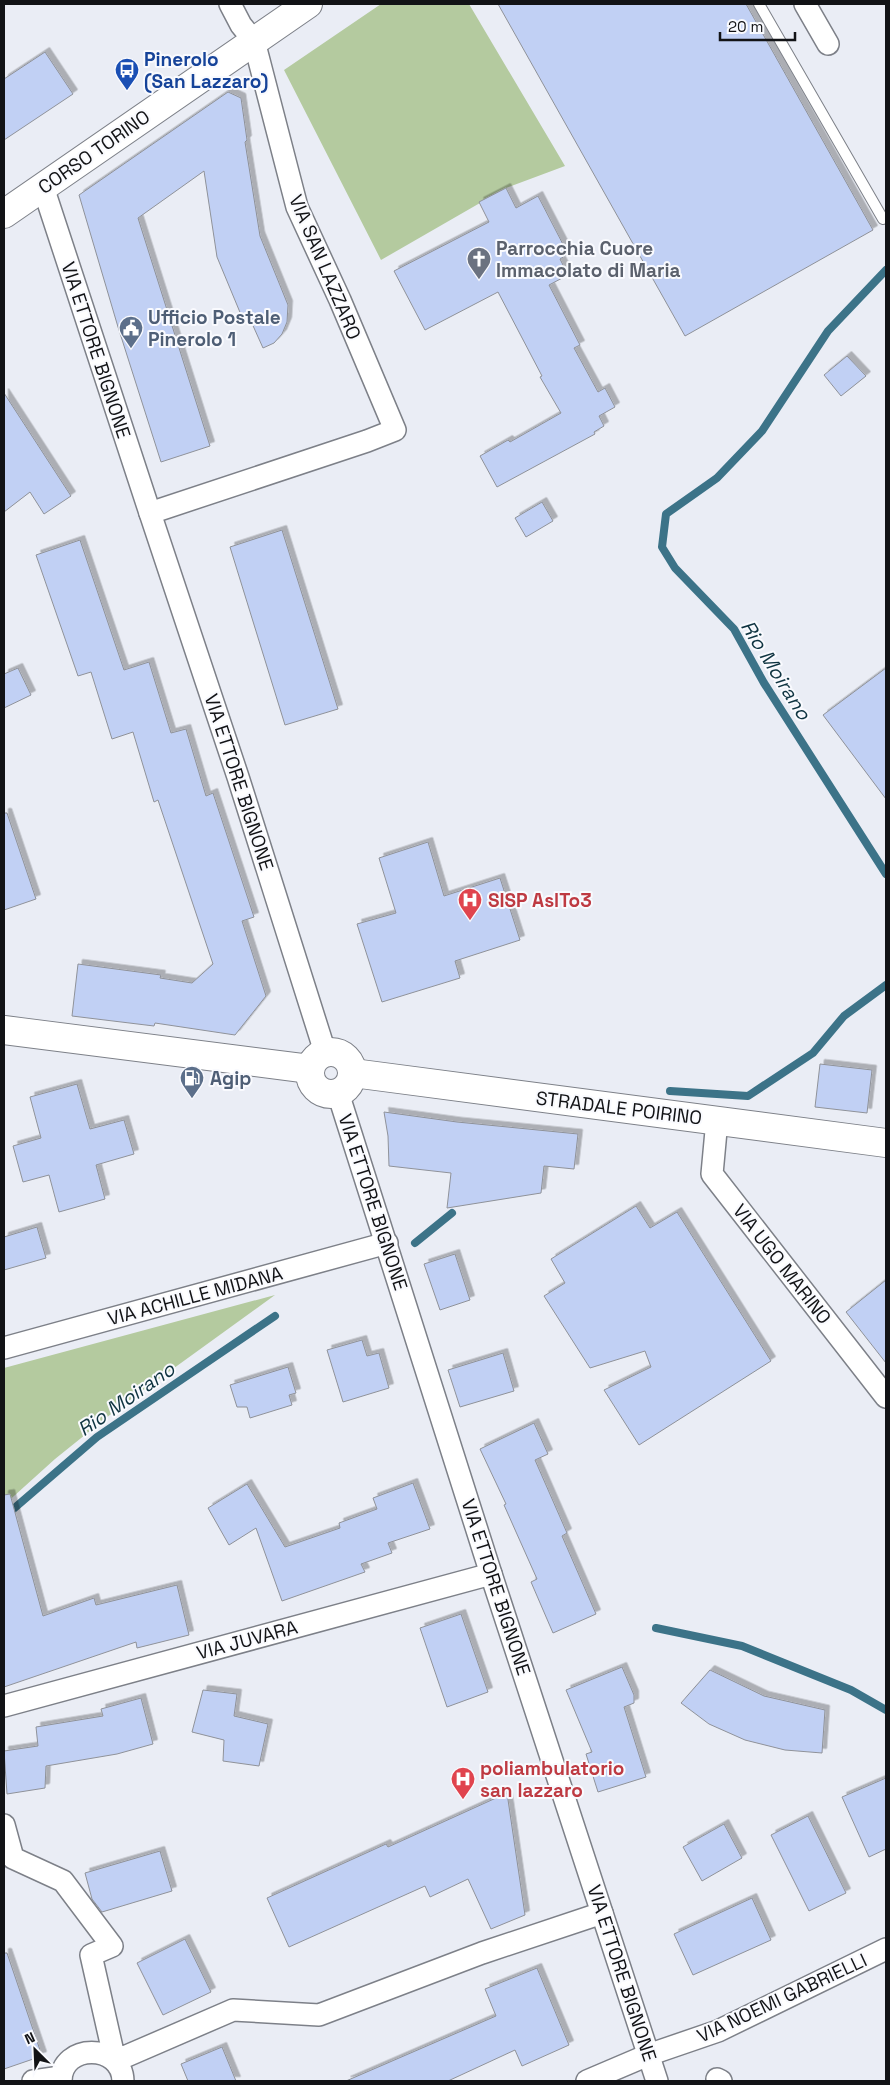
<svg xmlns="http://www.w3.org/2000/svg" width="890" height="2085" viewBox="0 0 890 2085" font-family="'Space Grotesk',sans-serif">
<style>
.green{fill:#b4ca9f}
.lines{fill:none;stroke-linecap:round;stroke-linejoin:round}
.stream{stroke:#3c7388;stroke-width:8}
.building{fill:#c1d0f4;stroke:#8f9299;filter:url(#shadow)}
.lane-casing{stroke:#7d8088;stroke-width:12}
.street-casing{stroke:#7d8088;stroke-width:24}
.secondary-casing{stroke:#7d8088;stroke-width:30}
.lane{stroke:#fff;stroke-width:10}
.street{stroke:#fff;stroke-width:21}
.secondary{stroke:#fff;stroke-width:28}
.labels{text-anchor:middle;dominant-baseline:central;stroke-width:4;stroke-linejoin:round;paint-order:stroke}
.transit-label{font-size:19px;font-weight:bold;fill:#164399;stroke:#f9fafe;text-anchor:start}
.street-label{font-size:19px;fill:#121316;stroke:#f9fafe}
.worship-label{font-size:19px;font-weight:bold;fill:#5b616d;stroke:#f9fafe;text-anchor:start}
.service-label{font-size:19px;font-weight:bold;fill:#4e5e75;stroke:#f9fafe;text-anchor:start}
.health-label{font-size:19px;font-weight:bold;fill:#be3a42;stroke:#f9fafe;text-anchor:start}
.water-label{font-size:20px;font-style:italic;fill:#0e3340;stroke:#f9fafe}
</style>
<defs>
<filter id="shadow"><feDropShadow dx="4.5" dy="-4.5" stdDeviation="0" flood-color="#0004"/></filter>
</defs>
<rect width="100%" height="100%" fill="#eaedf5"/>
<g class="green">
<polygon points="381,4 469,4 565,166 506,188 381,260 284,70"/>
<polygon points="275,1295 116,1410 55,1459 4,1505 4,1368"/>
</g>
<g class="lines">
<g class="stream">
<polyline points="886,270 828,331 762,431 717,478 666,514 662,547 675,568 734,629 764,683 886,874"/>
<polyline points="670,1091 748,1096 813,1053 844,1016 886,985"/>
<polyline points="415,1243 452,1213"/>
<polyline points="4,1517 97,1437 275,1316"/>
<polyline points="656,1628 742,1646 851,1690 886,1710"/>
</g>
</g>
<g class="building">
<polygon points="498,4 746,4 873,230 685,336"/>
<polygon points="45,52 73,94 4,140 4,79"/>
<polygon points="228,92 241,98 247,140 245,142 260,236 288,305 287,322 282,334 274,343 263,348 250,319 244,322 217,257 204,171 138,218 210,446 161,462 118,327 79,195"/>
<polygon points="506,188 516,208 538,196 568,254 560,259 568,275 549,285 580,345 574,348 598,392 605,388 615,407 599,416 604,426 594,432 595,434 497,487 480,456 508,440 510,442 561,413 540,377 542,376 498,292 425,330 394,271 489,222 479,202"/>
<polygon points="847,356 866,376 841,396 824,375"/>
<polygon points="4,393 71,496 44,514 30,492 4,512"/>
<polygon points="542,502 553,521 526,537 515,518"/>
<polygon points="282,530 338,709 285,725 230,547"/>
<polygon points="80,540 124,670 149,662 171,733 186,729 206,796 213,793 254,917 242,921 266,996 235,1035 155,1023 154,1026 72,1016 78,964 161,975 160,978 192,983 213,964 158,800 154,802 133,732 112,739 91,672 78,676 36,555"/>
<polygon points="18,668 31,695 4,708 4,674"/>
<polygon points="886,668 886,799 823,715"/>
<polygon points="4,813 7,813 36,899 4,910"/>
<polygon points="428,842 444,896 500,878 520,940 455,961 460,978 382,1002 357,924 396,913 379,858"/>
<polygon points="820,1064 872,1070 867,1113 815,1107"/>
<polygon points="77,1084 90,1129 124,1120 134,1154 96,1165 105,1199 59,1212 49,1175 23,1182 13,1146 41,1138 30,1097"/>
<polygon points="384,1112 457,1122 578,1134 574,1169 544,1166 541,1193 447,1208 451,1173 389,1166 388,1136"/>
<polygon points="636,1206 650,1228 677,1212 771,1361 639,1445 604,1390 651,1367 645,1351 590,1368 544,1296 565,1283 551,1259"/>
<polygon points="37,1227 46,1258 4,1270 4,1237"/>
<polygon points="455,1254 470,1300 440,1310 424,1264"/>
<polygon points="886,1280 886,1363 846,1312"/>
<polygon points="362,1340 367,1356 379,1353 389,1388 343,1402 327,1350"/>
<polygon points="503,1353 514,1391 460,1407 448,1370"/>
<polygon points="288,1367 296,1393 289,1395 292,1405 250,1418 247,1407 237,1407 230,1385"/>
<polygon points="534,1423 548,1454 535,1460 567,1533 562,1536 596,1614 553,1633 531,1582 537,1579 504,1505 506,1504 480,1449"/>
<polygon points="413,1483 430,1529 388,1543 392,1553 361,1564 365,1572 282,1601 256,1528 229,1545 208,1508 247,1484 285,1547 340,1528 339,1523 377,1509 373,1498"/>
<polygon points="10,1494 43,1616 94,1598 96,1605 177,1585 189,1635 137,1648 136,1642 4,1687 4,1495"/>
<polygon points="461,1614 488,1692 447,1707 420,1628"/>
<polygon points="622,1667 634,1695 634,1703 624,1707 646,1777 598,1792 586,1754 592,1752 566,1690"/>
<polygon points="710,1670 764,1696 825,1710 822,1753 785,1750 745,1740 709,1724 681,1703"/>
<polygon points="203,1690 237,1694 234,1716 268,1724 259,1766 223,1761 224,1740 192,1732"/>
<polygon points="141,1698 153,1744 117,1754 46,1766 45,1788 7,1794 4,1751 38,1746 36,1727 103,1716 101,1709"/>
<polygon points="886,1778 886,1849 869,1857 842,1797"/>
<polygon points="507,1793 525,1915 491,1929 468,1879 430,1897 425,1886 289,1947 267,1898 386,1844 388,1847"/>
<polygon points="808,1816 846,1893 809,1911 771,1835"/>
<polygon points="724,1824 742,1858 702,1881 683,1847"/>
<polygon points="160,1851 172,1891 102,1912 92,1899 85,1873"/>
<polygon points="752,1898 771,1940 693,1975 674,1934"/>
<polygon points="185,1939 211,1992 163,2015 137,1963"/>
<polygon points="4,1953 7,1953 42,2056 4,2069"/>
<polygon points="537,1968 569,2045 522,2066 515,2050 448,2081 346,2081 496,2016 485,1989"/>
<polygon points="222,2047 236,2081 188,2081 181,2064"/>
</g>
<g class="lines">
<defs>
<polyline id="lane" points="759,4 883,219"/>
<g id="street">
<polyline points="805,4 828,44"/>
<polyline points="43,187 150,513 367,441 395,430 340,300 297,207 254,41 241,25 230,4"/>
<polyline points="150,513 238,777 325,1052"/>
<polyline points="338,1093 491,1574 657,2081"/>
<polyline points="717,1120 712,1174 886,1397"/>
<polyline points="4,1348 387,1243"/>
<polyline points="4,1706 491,1574"/>
<polyline points="4,1825 13,1858 63,1881 112,1946 91,1955 115,2061 233,2010 319,2015 482,1953 602,1913"/>
<polyline points="717,2079 721,2081"/>
<polyline points="33,2081 61,2077"/>
<path d="M61 2081C61 2043 122 2043 123 2081"/>
<polyline points="587,2081 648,2055 718,2031 886,1949"/>
</g>
<g id="secondary">
<polyline points="4,214 308,4"/>
<polyline points="4,1030 310,1069"/>
<circle cx="331" cy="1073" r="21"/>
<polyline points="353,1073 886,1143"/>
</g>
</defs>
<use href="#lane" class="lane-casing"/>
<use href="#street" class="street-casing"/>
<use href="#secondary" class="secondary-casing"/>
<use href="#lane" class="lane"/>
<use href="#street" class="street"/>
<use href="#secondary" class="secondary"/>
</g>
<defs>
<symbol id="bus-pin" viewBox="-11 -11 22 30"><path d="M0 17L-7.5 6A9.5 9.5 0 1 1 7.5 6Z" fill="#1a4fb4" stroke="#f9fafe"/><path d="M-5-6H5V4H4V6H2V4H-2V6H-4V4H-5ZM-3.5-4V0h7V-4ZM-3.5 1.2v1.5H-2V1.2ZM2 1.2v1.5H3.5V1.2Z" fill="#fff"/></symbol>
<symbol id="church-pin" viewBox="-11 -11 22 30"><path d="M0 17L-7.5 6A9.5 9.5 0 1 1 7.5 6Z" fill="#6b7280" stroke="#f9fafe"/><path d="M-1.2-6h2.4v3.5h3.3v2.4h-3.3V6h-2.4V-.1h-3.3v-2.4h3.3Z" fill="#fff"/></symbol>
<symbol id="civic-pin" viewBox="-11 -11 22 30"><path d="M0 17L-7.5 6A9.5 9.5 0 1 1 7.5 6Z" fill="#5c6f8a" stroke="#f9fafe"/><path d="M-.6-6.5H3V-4.5H.6V-3L4-1V1h2V6H-6V1h2V-1L-.6-3ZM-1.2 2.5V6h2.4V2.5Z" fill="#fff"/></symbol>
<symbol id="hospital-pin" viewBox="-11 -11 22 30"><path d="M0 17L-7.5 6A9.5 9.5 0 1 1 7.5 6Z" fill="#e0444e" stroke="#f9fafe"/><path d="M-5-5h3v3.5h4V-5h3V5h-3V1.5h-4V5h-3Z" fill="#fff"/></symbol>
<symbol id="fuel-pin" viewBox="-11 -11 22 30"><path d="M0 17L-7.5 6A9.5 9.5 0 1 1 7.5 6Z" fill="#5c6f8a" stroke="#f9fafe"/><path d="M-5.5-6h7V0h2V4h1.3V-2.5L3-4.5l.8-.8L6-3V5H2.5V1h-1V6h-7ZM-4.2-4.7v3.2H.2V-4.7Z" fill="#fff"/></symbol>
</defs>
<g fill-rule="evenodd">
<use href="#bus-pin" x="113" y="56" width="28" height="38"/>
<use href="#church-pin" x="465" y="245" width="28" height="38"/>
<use href="#civic-pin" x="117" y="314" width="28" height="38"/>
<use href="#hospital-pin" x="456" y="886" width="28" height="38"/>
<use href="#fuel-pin" x="178" y="1064" width="28" height="38"/>
<use href="#hospital-pin" x="449" y="1765" width="28" height="38"/>
</g>
<g class="labels">
<g class="transit-label">
<text x="144" y="59">Pinerolo<tspan x="144" dy="22">(San Lazzaro)</tspan></text>
</g>
<g class="street-label">
<text transform="translate(94 152) rotate(-35)">CORSO TORINO</text>
<text transform="translate(325 267) rotate(67)">VIA SAN LAZZARO</text>
<text transform="translate(96 350) rotate(72)">VIA ETTORE BIGNONE</text>
<text transform="translate(239 782) rotate(72)">VIA ETTORE BIGNONE</text>
<text transform="translate(619 1108) rotate(7)">STRADALE POIRINO</text>
<text transform="translate(373 1202) rotate(72)">VIA ETTORE BIGNONE</text>
<text transform="translate(782 1264) rotate(52)">VIA UGO MARINO</text>
<text transform="translate(195 1296) rotate(-15)">VIA ACHILLE MIDANA</text>
<text transform="translate(496 1587) rotate(72)">VIA ETTORE BIGNONE</text>
<text transform="translate(247 1640) rotate(-15)">VIA JUVARA</text>
<text transform="translate(622 1973) rotate(72)">VIA ETTORE BIGNONE</text>
<text transform="translate(782 1998) rotate(-25)">VIA NOEMI GABRIELLI</text>
</g>
<g class="worship-label">
<text x="496" y="248">Parrocchia Cuore<tspan x="496" dy="22">Immacolato di Maria</tspan></text>
</g>
<g class="service-label">
<text x="148" y="317">Ufficio Postale<tspan x="148" dy="22">Pinerolo 1</tspan></text>
<text x="210" y="1078">Agip</text>
</g>
<g class="health-label">
<text x="488" y="900">SISP AslTo3</text>
<text x="480" y="1768">poliambulatorio<tspan x="480" dy="22">san lazzaro</tspan></text>
</g>
<g class="water-label">
<text transform="translate(776 670) rotate(58)">Rio Moirano</text>
<text transform="translate(126 1399) rotate(-35)">Rio Moirano</text>
</g>
</g>
<rect width="890" height="2085" fill="none" stroke="#121316" stroke-width="10"/>
<g transform="translate(35 2050) rotate(336)" stroke="#f9fafe" stroke-width="4" paint-order="stroke">
<path d="M0-4L9 19L0 12L-9 19Z" fill="#121316"/>
<text y="-8" font-size="14" font-weight="bold" text-anchor="middle" fill="#121316">N</text>
</g>
<path d="M720 32v8h75v-8" fill="none" stroke="#121316" stroke-width="2.5"/>
<text x="728" y="32" font-size="15" fill="#121316" stroke="#f9fafe" stroke-width="4" paint-order="stroke">20 m</text>
</svg>
